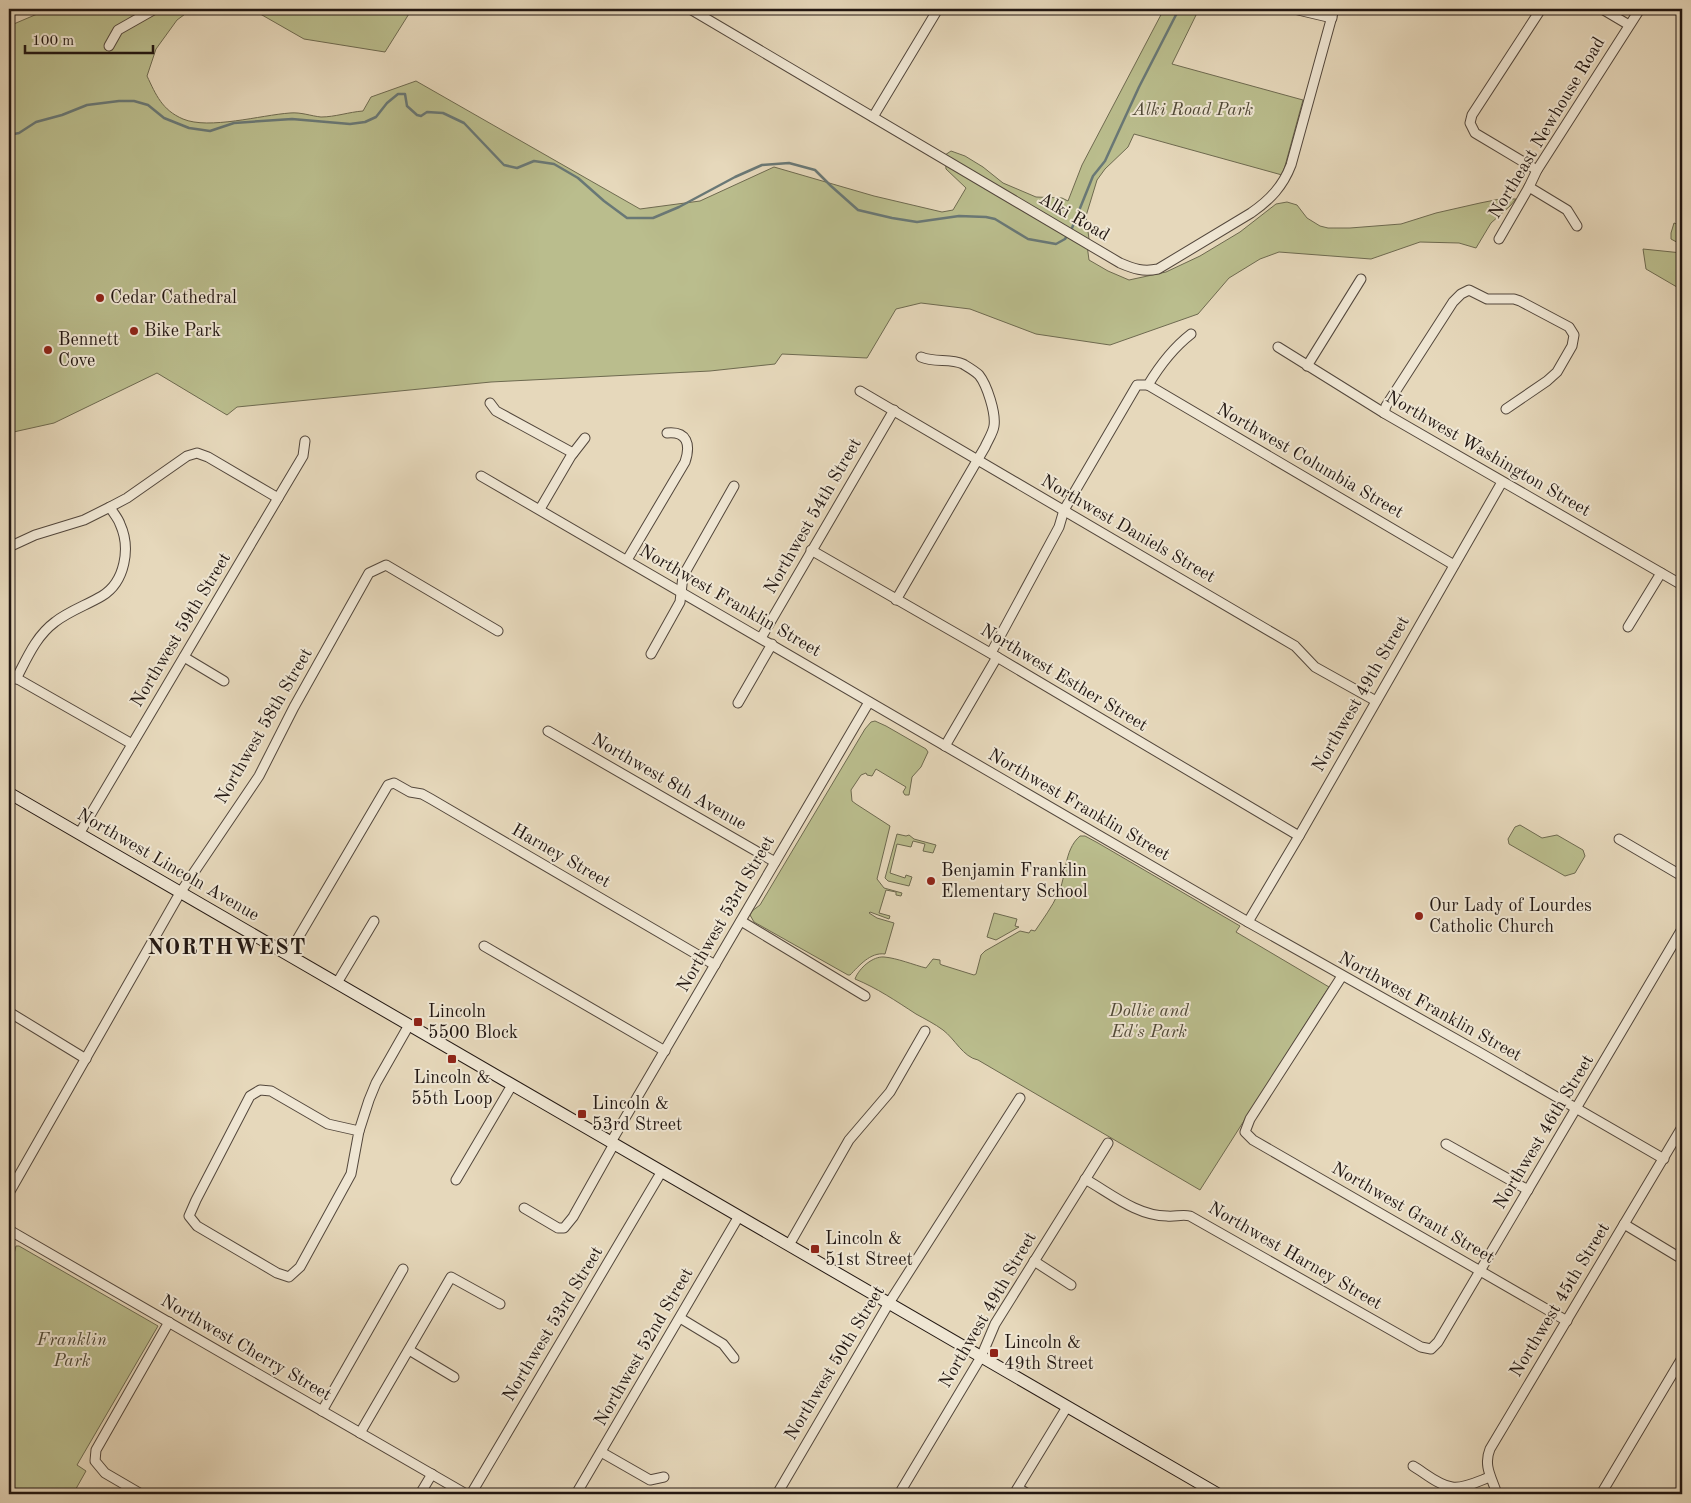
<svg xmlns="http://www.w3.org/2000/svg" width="1691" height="1503" viewBox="0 0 1691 1503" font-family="'Old Standard TT',serif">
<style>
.green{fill:#babd8d;stroke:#6e6a50}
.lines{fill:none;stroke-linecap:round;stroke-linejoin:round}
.stream{stroke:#697876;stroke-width:2.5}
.street-casing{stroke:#53473c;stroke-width:11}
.secondary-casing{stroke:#221712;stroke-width:13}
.street{stroke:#efe6d3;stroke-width:9}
.secondary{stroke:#efe6d3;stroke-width:11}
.poi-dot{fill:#8f2418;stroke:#efe6d3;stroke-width:2}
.labels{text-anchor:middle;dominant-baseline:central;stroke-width:4;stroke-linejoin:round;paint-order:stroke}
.park-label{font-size:18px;font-style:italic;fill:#504937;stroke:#efe6d3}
.street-label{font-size:18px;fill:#221712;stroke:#efe6d3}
.poi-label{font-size:18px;fill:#221712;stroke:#efe6d3;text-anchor:start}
.district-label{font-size:22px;font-weight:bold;letter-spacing:1px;fill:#221712;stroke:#efe6d3}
</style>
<rect width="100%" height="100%" fill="#e6d8bb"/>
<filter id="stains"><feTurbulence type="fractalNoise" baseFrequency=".004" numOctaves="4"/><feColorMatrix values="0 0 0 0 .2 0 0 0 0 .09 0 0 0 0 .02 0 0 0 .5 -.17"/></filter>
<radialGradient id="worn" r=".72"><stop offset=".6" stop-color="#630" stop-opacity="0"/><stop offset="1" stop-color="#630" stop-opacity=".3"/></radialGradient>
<g class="green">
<path d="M49 9H192L177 20 156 49 147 76C156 95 162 110 183 119 209 130 261 115 290 113 301 112 311 116 321 117 335 117 349 112 363 111L371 97 416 81 640 209 700 201 774 167 874 196 942 212 953 210 966 188 946 169 945 155 951 151 965 156 983 167 1003 183 1036 197 1062 198 1068 201 1082 165 1164 9H1199L1172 64 1303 100 1285 166 1282 175 1134 134 1128 147 1105 169 1097 180 1086 216 1089 239 1087 245 1089 260 1108 271 1129 280 1166 272 1200 256 1240 232 1276 204 1287 202 1297 205 1307 218 1320 226 1328 228H1350L1401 224 1436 213 1480 203 1500 199H1516L1510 206 1491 223 1476 248 1459 243 1420 242 1371 259 1279 252 1260 259 1229 278 1198 314 1110 345 1036 334 970 309 921 303 896 309 867 358 782 354 775 364 710 371 491 382 237 407 227 415 157 373 54 423 9 433V26Z"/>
<polygon points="248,9 412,9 385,52 304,39 255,11"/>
<polygon points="1674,223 1682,226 1682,245 1671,239 1671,233"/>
<polygon points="1643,249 1682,253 1682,290 1646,269"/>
<path d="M875 721 886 726 926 749 928 752 921 767 912 777 909 795H905L903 792 906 787 876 769 872 776 867 775 866 773 861 775 851 790 852 801 856 804 890 826 877 879 884 888 902 893 901 896 896 895V892L886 890 879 913 890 916 889 919 870 912 869 913 877 918 894 923 885 954C870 952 859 966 850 975H848L754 922 750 915 752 911 760 905 865 729 871 722Z"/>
<polygon points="1520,825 1542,838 1557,835 1583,850 1585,856 1575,873 1565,876 1509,844 1508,839 1515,827"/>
<polygon points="897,834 906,836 909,835 914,839 936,845 933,853 923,851 925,844 913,841 911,847 897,844 890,873 905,878 906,875 912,877 909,886 888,881 885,878"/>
<path d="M1080 836H1085L1098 843 1240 926 1236 932 1329 987 1200 1190 978 1060C963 1057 955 1039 943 1030 935 1024 925 1019 916 1014 896 1001 877 988 855 979 859 968 873 956 884 957 897 958 914 965 926 968L933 959 940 960V964L942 965 974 975 976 974 981 955 985 951 1020 931 1029 933 1031 930 1035 931C1043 919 1052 907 1058 894 1067 876 1063 851 1080 836Z"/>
<polygon points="994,913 1017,919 1015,926 1019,927 996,940 987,937"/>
<polygon points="16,1246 19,1246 158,1326 77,1465 86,1471 73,1494 9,1494 9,1273"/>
</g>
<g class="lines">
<polyline class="stream" points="9,135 19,133 36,122 62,115 87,105 119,101 134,101 148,105 164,118 189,128 210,131 234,123 292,119 350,124 365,122 376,117 387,103 398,94 405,94 407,106 417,115 421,116 427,112 443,113 464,123 504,165 517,168 534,161 554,164 578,178 604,201 627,218 653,218 679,207 735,177 762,165 789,163 815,170 831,186 858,210 892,218 917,222 959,216 986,217 995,219 1028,239 1056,244 1065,239 1072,228 1093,176 1105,161 1139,87 1179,9"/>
<defs>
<g id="street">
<path d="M690 9 1120 263C1134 269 1143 272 1158 269L1251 213C1270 200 1283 186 1291 165L1334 9"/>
<polyline points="1294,9 1332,18"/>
<polyline points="1602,9 1629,25"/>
<polyline points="109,46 118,30 155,9"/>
<polyline points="873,117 938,9"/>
<polyline points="1537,170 1475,133 1470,123 1472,115 1541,9"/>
<polyline points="1529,187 1567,210 1577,226"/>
<polyline points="1499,239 1529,187 1537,170 1640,9"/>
<polyline points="1278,347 1384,413 1682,585"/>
<polyline points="1307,366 1361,279"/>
<polyline points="1148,385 1454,565"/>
<polyline points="860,391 1295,646 1315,667 1376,701"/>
<polyline points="490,403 496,411 573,453"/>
<polyline points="1384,413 1386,406 1453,302 1461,294 1469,290 1487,299 1514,299 1520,301 1569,327 1574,335 1572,346 1557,372 1547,381 1506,409"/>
<polyline points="481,476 1248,922 1477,1051 1664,1159"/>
<polyline points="540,509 571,456 585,438"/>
<polyline points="9,547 35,535 84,520 110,507 127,498 187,456 197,453 208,457 278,498"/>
<polyline points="811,550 997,657 1299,836"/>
<path d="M627 560 685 462C691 444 687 431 667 433"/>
<path d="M896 600 985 447C988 440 993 433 994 426 996 413 987 385 979 375 975 371 968 367 963 364 950 358 935 363 921 357"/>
<polyline points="1628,627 1661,573"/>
<polyline points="761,638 894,410"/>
<path d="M991 653 1059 527 1064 510 1137 385H1148C1160 365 1173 348 1191 334"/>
<polyline points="651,654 680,602 683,576 734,486"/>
<polyline points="184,657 224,681"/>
<polyline points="9,674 132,744"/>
<path d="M16 679C27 658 36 636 55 622 69 611 87 605 102 596 125 582 131 548 120 524 118 518 113 513 110 507"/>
<polyline points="738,703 772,644"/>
<polyline points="548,731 775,862"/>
<polyline points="945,746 997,657"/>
<polyline points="79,834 278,498 303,456 305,441"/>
<polyline points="1619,839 1682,876"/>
<polyline points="741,921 865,996"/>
<polyline points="1248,922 1299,836 1502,482"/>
<polyline points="484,946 665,1051"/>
<polyline points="288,955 388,785 394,783 410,792 422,794 431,799 715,965"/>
<polyline points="1342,976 1250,1119 1245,1132 1253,1140 1567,1321"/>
<polyline points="337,983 374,921"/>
<polyline points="9,1012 86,1059"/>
<polygon points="260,1090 271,1091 328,1124 359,1131 351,1174 300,1267 289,1277 277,1273 197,1226 189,1216 196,1200 250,1096"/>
<polyline points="359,1131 369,1100 376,1083 409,1025"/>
<polyline points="611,1142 869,702"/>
<polyline points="1446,1144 1528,1190"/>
<path d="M1085 1179C1110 1193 1137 1216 1167 1216 1175 1217 1182 1214 1190 1216L1421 1347 1431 1349 1438 1342 1682 929"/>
<polyline points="456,1180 512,1085"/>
<polyline points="9,1193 180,893 259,776 294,707 369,573 386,565 498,631"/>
<polyline points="524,1208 558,1228 564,1228 573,1217 614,1144"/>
<polyline points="1624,1224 1682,1259"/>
<polyline points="9,1230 466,1494"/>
<polyline points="9,1242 11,1231"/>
<polyline points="789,1245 849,1140 890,1092 925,1031"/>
<polyline points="1034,1261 1071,1285"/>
<polyline points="680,1318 723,1344 734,1358"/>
<polyline points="409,1350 454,1377"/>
<polyline points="322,1411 403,1269"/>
<polyline points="360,1433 451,1277 500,1304"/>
<polyline points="601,1452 650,1480 664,1477"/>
<path d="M1413 1466C1425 1473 1438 1485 1452 1487 1463 1489 1479 1481 1490 1477"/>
<polyline points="1018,1488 1028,1494"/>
<polyline points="141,1494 105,1473 95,1461 96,1450 169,1322"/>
<polyline points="420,1494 432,1474"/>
<polyline points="471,1494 662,1171"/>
<polyline points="576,1494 739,1216"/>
<polyline points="777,1494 889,1303 1020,1098"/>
<polyline points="899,1494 981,1357 995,1324 1108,1143"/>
<polyline points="1014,1494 1067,1407"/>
<path d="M1497 1494C1492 1478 1483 1466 1490 1449L1682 1127"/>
<polyline points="1601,1494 1682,1358"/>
</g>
<polyline id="secondary" points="9,793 1218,1494"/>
</defs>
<use href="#street" class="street-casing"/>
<use href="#secondary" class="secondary-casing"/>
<use href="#street" class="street"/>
<use href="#secondary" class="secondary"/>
</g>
<g class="poi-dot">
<circle cx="100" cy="298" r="5"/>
<circle cx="134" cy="331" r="5"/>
<circle cx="48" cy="350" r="5"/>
<circle cx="931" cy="881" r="5"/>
<circle cx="1419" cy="916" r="5"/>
<rect x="413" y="1017" width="10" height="10" rx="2.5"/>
<rect x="447" y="1054" width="10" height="10" rx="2.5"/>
<rect x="577" y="1109" width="10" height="10" rx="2.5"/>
<rect x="810" y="1244" width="10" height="10" rx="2.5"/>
<rect x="989" y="1348" width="10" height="10" rx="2.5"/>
</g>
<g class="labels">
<g class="park-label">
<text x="1193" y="110">Alki Road Park</text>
<text x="1149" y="1011">Dollie and<tspan x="1149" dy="21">Ed's Park</tspan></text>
<text x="72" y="1340">Franklin<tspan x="72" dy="21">Park</tspan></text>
</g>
<g class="street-label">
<text transform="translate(1547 128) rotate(-59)">Northeast Newhouse Road</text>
<text transform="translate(1074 217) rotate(30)">Alki Road</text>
<text transform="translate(1488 454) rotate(30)">Northwest Washington Street</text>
<text transform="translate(1310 461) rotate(30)">Northwest Columbia Street</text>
<text transform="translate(813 516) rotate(-60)">Northwest 54th Street</text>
<text transform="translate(1128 529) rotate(30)">Northwest Daniels Street</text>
<text transform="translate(730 601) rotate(30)">Northwest Franklin Street</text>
<text transform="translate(181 630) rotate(-59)">Northwest 59th Street</text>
<text transform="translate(1064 678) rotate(31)">Northwest Esther Street</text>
<text transform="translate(1361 694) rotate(-60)">Northwest 49th Street</text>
<text transform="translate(264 726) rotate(-60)">Northwest 58th Street</text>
<text transform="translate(669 782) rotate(30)">Northwest 8th Avenue</text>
<text transform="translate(1079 805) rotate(30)">Northwest Franklin Street</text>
<text transform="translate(561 856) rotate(30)">Harney Street</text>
<text transform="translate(168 865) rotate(30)">Northwest Lincoln Avenue</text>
<text transform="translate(726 914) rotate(-60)">Northwest 53rd Street</text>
<text transform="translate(1430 1007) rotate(29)">Northwest Franklin Street</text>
<text transform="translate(1544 1132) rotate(-59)">Northwest 46th Street</text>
<text transform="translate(1413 1213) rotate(30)">Northwest Grant Street</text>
<text transform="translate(1295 1256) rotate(30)">Northwest Harney Street</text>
<text transform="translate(1560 1300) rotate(-59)">Northwest 45th Street</text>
<text transform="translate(988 1310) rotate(-60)">Northwest 49th Street</text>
<text transform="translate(553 1324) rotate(-59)">Northwest 53rd Street</text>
<text transform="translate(644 1347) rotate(-60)">Northwest 52nd Street</text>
<text transform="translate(246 1348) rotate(30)">Northwest Cherry Street</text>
<text transform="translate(835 1363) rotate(-59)">Northwest 50th Street</text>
</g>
<g class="poi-label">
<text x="110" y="298">Cedar Cathedral</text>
<text x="144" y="331">Bike Park</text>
<text x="58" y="340">Bennett<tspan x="58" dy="21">Cove</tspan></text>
<text x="941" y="871">Benjamin Franklin<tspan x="941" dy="21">Elementary School</tspan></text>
<text x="1429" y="906">Our Lady of Lourdes<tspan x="1429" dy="21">Catholic Church</tspan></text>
<text x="428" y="1012">Lincoln<tspan x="428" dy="21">5500 Block</tspan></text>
<text x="452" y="1078" text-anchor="middle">Lincoln &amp;<tspan x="452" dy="21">55th Loop</tspan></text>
<text x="592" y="1104">Lincoln &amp;<tspan x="592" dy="21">53rd Street</tspan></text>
<text x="825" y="1239">Lincoln &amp;<tspan x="825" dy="21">51st Street</tspan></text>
<text x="1004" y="1343">Lincoln &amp;<tspan x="1004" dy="21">49th Street</tspan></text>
</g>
<g class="district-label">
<text x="227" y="948">NORTHWEST</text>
</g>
</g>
<rect width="1691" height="1503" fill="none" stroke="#e6d8bb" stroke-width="30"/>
<rect x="10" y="10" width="1671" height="1483" fill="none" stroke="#221712" stroke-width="2.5"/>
<rect x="15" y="15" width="1661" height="1473" fill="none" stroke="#221712"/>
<path d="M25 45v8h128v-8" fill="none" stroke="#221712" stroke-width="2.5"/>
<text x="32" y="45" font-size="15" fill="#221712" stroke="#efe6d3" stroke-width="4" paint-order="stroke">100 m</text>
<rect width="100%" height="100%" filter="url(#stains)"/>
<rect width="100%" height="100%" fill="url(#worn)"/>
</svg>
